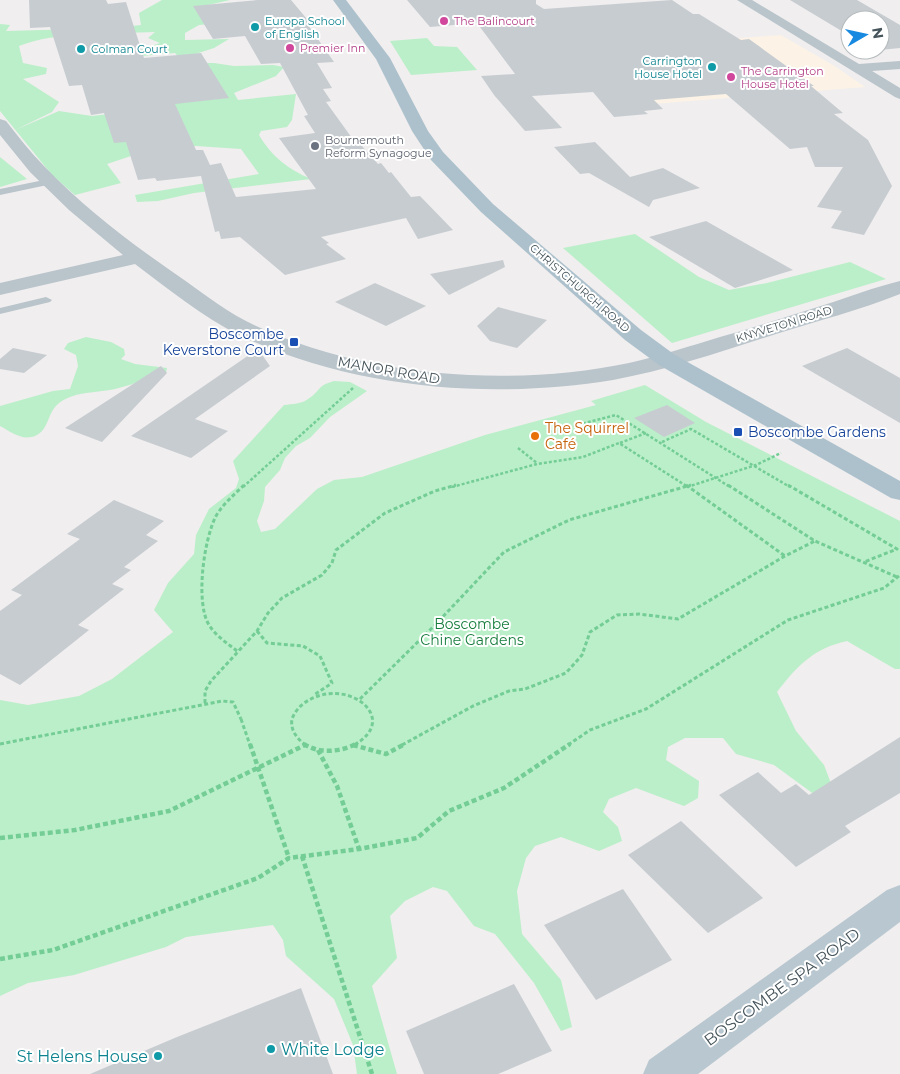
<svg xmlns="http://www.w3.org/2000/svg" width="900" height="1074" viewBox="0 0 900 1074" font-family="Montserrat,sans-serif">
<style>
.commercial{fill:#fcf3e6}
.green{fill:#bbefc9;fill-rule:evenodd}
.building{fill:#c7ccd1}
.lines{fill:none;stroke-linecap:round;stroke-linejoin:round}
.path-far2{stroke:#73cd95;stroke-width:2.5;stroke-dasharray:3 2;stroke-linecap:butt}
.path-far1{stroke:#73cd95;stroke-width:3;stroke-dasharray:4 2.5;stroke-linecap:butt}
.path{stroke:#73cd95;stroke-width:4.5;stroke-dasharray:5 3;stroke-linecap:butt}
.lane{fill:#b9c4cb;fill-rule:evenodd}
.street{fill:#b9c4cb;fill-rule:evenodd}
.secondary{fill:#b9c7d0;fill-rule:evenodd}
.primary{fill:#adc1cd;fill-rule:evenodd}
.path-bridge-far1{stroke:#73cd95;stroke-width:3;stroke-dasharray:4 2.5;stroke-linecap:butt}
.path-bridge{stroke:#73cd95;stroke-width:4.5;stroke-dasharray:5 3;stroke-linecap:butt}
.hotel-dot{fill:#d1479c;stroke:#fff;stroke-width:2}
.culture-dot{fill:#0f9aa8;stroke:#fff;stroke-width:2}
.worship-dot{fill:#6b7280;stroke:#fff;stroke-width:2}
.transit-dot{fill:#1a4fb4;stroke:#fff;stroke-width:2}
.food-dot{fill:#e8710a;stroke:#fff;stroke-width:2}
.labels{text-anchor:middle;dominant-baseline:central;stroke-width:4;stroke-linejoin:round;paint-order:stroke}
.far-culture-label{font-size:11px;fill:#0d838f;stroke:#fff;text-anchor:start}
.far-hotel-label{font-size:11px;fill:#b23c85;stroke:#fff;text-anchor:start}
.far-worship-label{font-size:11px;fill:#5b616d;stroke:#fff;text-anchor:start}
.far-street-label{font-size:11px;fill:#46545b;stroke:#fff}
.transit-label{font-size:14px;fill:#164399;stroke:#fff;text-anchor:end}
.street-label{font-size:14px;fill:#46545b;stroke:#fff}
.food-label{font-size:14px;fill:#c56008;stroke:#fff;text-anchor:start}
.park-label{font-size:14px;fill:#167d3d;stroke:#fff}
.near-street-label{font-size:16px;fill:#46545b;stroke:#fff}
.near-culture-label{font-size:16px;fill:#0d838f;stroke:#fff;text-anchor:start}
</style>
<rect width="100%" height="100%" fill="#f0eeee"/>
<polygon class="commercial" points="781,35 836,67 865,87 653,104 584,50"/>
<g class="green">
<path d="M162 0H230L208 5 207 10 259 19 199 25 185 33V40L229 39 214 48 186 57 193 63H214L234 66 273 65 284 67 276 76 234 93 238 100 296 94 292 120 287 127 261 131 259 135C272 157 288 169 311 179L194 193 158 201 137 202 135 195 259 174 241 149 196 146 131 156 107 164 121 183 75 195 52 175 0 111V24L10 25 6 31 115 28 141 25 139 13ZM155 32 148 38 160 43 140 50 141 56 175 53 186 65 136 111 92 116 59 111 15 130 52 112 59 102 23 79 46 74 47 68 23 63 19 46C56 31 114 34 155 32Z"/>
<polygon points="427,38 434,46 457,47 477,70 411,75 390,41"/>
<polygon points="0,157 27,179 0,187"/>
<polygon points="635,234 699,277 729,290 767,283 850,262 886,279 672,343 563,248"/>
<path d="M86 337 111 342 124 349 125 355 121 359 135 364 167 368 166 373C149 378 132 385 115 389 97 393 71 391 57 405 47 414 49 430 35 436 22 441 11 432 0 426V406L53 391 70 389 78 366 76 355 64 349 68 343Z"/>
<path d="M334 381 350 382 367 391 330 417 310 438 296 446 285 458 280 470 265 487 264 501 257 521 261 532 275 529 317 489 334 480 362 477 485 435 596 405 591 401 645 385 706 422 900 521V669H895L847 641C814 648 797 666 777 692L796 731 824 765 837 799 815 795 774 765 736 754 723 738H685L668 747 666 760 699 781 698 798 684 806 636 788 609 799 603 812 618 827 622 841 599 851 561 837 535 846 526 858 517 891 522 934 561 980 572 1027 561 1031 534 983 495 934 474 926 447 891 433 887 405 901 390 916 397 958 372 986 397 1074H357L353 1045 334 999 286 956 283 940 273 925 186 937 166 947 74 975 28 983 0 996V700L28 705 79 696 112 679 173 632 154 610 168 583 194 554 196 535 209 509 236 488 239 479 233 461 284 405C293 404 301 404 308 399 321 391 316 386 334 381Z"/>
</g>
<g class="building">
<polygon points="29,0 106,0 108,4 126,2 144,58 201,53 229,98 175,104 196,150 203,150 210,165 221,163 236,197 316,189 279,138 315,133 304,116 308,115 280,63 261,64 245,36 213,39 193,6 258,0 291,0 312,25 308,25 334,62 317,63 332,88 323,89 331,101 326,102 357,145 361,145 378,164 381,163 389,173 391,172 411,197 420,196 453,230 418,239 406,218 321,237 329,243 326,244 346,259 285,275 240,237 221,239 219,231 215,232 201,176 157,181 155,178 138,180 126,142 114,143 104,113 91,115 82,85 69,86 50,27 30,28"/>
<polygon points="407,0 536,0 536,4 544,9 672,0 693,14 699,14 741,40 749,39 814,86 811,86 843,113 834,114 868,140 892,186 864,235 831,228 842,211 817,207 843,167 815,167 807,147 790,149 726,94 654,100 663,109 644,111 648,114 614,117 593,92 532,96 562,128 525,131 494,95 481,76 515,74 477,23 430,27"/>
<polygon points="790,0 857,0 900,25 900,48 880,50 880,20 850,20 850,36"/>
<polygon points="595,142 630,177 663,168 700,188 653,200 649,207 589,173 580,174 554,147"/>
<polygon points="706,221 793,270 735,288 649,237"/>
<polygon points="503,260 505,267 449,295 430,274"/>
<polygon points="375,283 426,306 386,326 335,302"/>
<polygon points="498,307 547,320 517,348 490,341 477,326"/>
<polygon points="13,348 47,355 24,373 0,369 0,359"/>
<polygon points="847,348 900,378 900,423 802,366"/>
<polygon points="258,349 270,366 195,419 228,431 191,458 131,436"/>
<polygon points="161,366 167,373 102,442 65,428"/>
<polygon points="667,405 695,423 664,437 634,418"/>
<polygon points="114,500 164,521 146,535 158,541 124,567 131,570 112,584 124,589 78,625 89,630 20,685 0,674 0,611 22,595 11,590 80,539 67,534"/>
<polygon points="900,737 900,793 845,826 851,832 796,867 719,795 758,772 781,793 796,784 809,795"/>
<polygon points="681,821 763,898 708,933 628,855"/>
<polygon points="623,889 672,960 596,1000 544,925"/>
<polygon points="514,984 552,1051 498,1074 424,1074 406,1031"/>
<polygon points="301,988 333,1074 90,1074 177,1037"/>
</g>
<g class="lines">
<g class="path-far2">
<polyline points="549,432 616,415 730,487"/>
<polyline points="662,442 691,429 790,487"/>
<polyline points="620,443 646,433"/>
<polyline points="518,448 537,463"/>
<polyline points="243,487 353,388"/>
<polyline points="452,487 537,464 583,457 619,443 688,487"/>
<polyline points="687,487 756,465 781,453"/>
</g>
<g class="path-far1">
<polyline points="686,485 785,556"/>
<polyline points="728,485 815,541 897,577"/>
<polyline points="788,485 897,549 864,562"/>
<polyline points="257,631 267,643 303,646 320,656 332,683 314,695"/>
<path d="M237 651C227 643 216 636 209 625 195 602 204 539 216 516 223 504 234 495 244 485"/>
<polyline points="360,699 435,625 504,552 569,520 691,485"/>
<polyline points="205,703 205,691 211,681 257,631 268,613 282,598 322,575 332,563 336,550 385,513 435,491 456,485"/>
<polyline points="0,744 222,701 233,702 241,719"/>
<path d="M306 745C297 739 290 730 292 719 294 713 299 707 303 704 344 673 403 718 354 745"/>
<polyline points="402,745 473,706 509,691 525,689 566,673 582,655 590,632 617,615 639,614 678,619 785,556 815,541"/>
<polyline points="568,745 590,730 646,709 788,620 884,588 900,575"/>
</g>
<g class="path">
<path d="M304 744C319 754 340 752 356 744"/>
<polyline points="353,745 386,754 405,744"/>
<polyline points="318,750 337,786 359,849"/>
<polyline points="0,838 75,830 169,811 305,745"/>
<polyline points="302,856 372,1074"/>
<polyline points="0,959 53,950 258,878 289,858 359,849 417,838 449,811 504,788 570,744"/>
</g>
<g class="lane">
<polygon points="49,179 52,180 52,184 0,195 0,189"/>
<polygon points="46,297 52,300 50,302 0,314 0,308"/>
</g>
<g class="street">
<polygon points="737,0 752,0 859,64 900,61 900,69 872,71 900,88 900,99 895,97"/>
<path d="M0 119 6 121C18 136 30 152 44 166 87 211 136 247 187 282 208 297 230 314 254 325 364 377 510 388 629 363 660 356 690 346 720 337 755 327 790 316 824 305 849 297 875 287 900 281V294C860 310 817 321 776 334 723 351 668 370 613 380 490 400 353 389 239 335 203 317 167 288 135 264L0 295V283L123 255 69 210 30 172 0 135Z"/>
</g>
<polygon class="secondary" points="900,885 900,922 698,1074 643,1074 649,1060 887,890"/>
<polygon class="primary" points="333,0 346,0 390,58 428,131 443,152 493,204 641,330 675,355 900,481 900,500 891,498 659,365 625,340 481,212 431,160 412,131 376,59"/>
<polyline class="path-bridge-far1" points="241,719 250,745"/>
<polyline class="path-bridge" points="250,744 289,858"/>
</g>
<g class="hotel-dot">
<circle cx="444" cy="21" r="5"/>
<circle cx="290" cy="48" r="5"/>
<circle cx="731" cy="77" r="5"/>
</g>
<g class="culture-dot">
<circle cx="255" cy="27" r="5"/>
<circle cx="81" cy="49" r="5"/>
<circle cx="712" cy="67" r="5"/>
<circle cx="271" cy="1049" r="5"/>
<circle cx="158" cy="1056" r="5"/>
</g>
<circle class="worship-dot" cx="315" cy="146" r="5"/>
<g class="transit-dot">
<rect x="289" y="337" width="10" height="10" rx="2.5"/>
<rect x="733" y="427" width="10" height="10" rx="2.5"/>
</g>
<circle class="food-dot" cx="535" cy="436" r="5"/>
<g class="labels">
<g class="far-culture-label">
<text x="265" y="21">Europa School<tspan x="265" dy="13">of English</tspan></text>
<text x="91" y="49">Colman Court</text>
<text x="702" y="61" text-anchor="end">Carrington<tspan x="702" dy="13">House Hotel</tspan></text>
</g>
<g class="far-hotel-label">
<text x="454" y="21">The Balincourt</text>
<text x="300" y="48">Premier Inn</text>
<text x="741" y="71">The Carrington<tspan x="741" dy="13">House Hotel</tspan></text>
</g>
<g class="far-worship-label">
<text x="325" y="140">Bournemouth<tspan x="325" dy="13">Reform Synagogue</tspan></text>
</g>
<g class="far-street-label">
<text transform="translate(580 288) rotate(41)">CHRISTCHURCH ROAD</text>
<text transform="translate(784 324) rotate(-17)">KNYVETON ROAD</text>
</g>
<g class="transit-label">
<text x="284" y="334">Boscombe<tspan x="284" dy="16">Keverstone Court</tspan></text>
<text x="748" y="432" text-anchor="start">Boscombe Gardens</text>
</g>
<g class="street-label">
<text transform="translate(389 370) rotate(10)">MANOR ROAD</text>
</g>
<g class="food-label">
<text x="545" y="428">The Squirrel<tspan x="545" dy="16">Café</tspan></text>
</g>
<g class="park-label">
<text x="472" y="624">Boscombe<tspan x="472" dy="16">Chine Gardens</tspan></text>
</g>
<g class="near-street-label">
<text transform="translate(782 987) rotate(-36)">BOSCOMBE SPA ROAD</text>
</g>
<g class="near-culture-label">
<text x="281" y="1049">White Lodge</text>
<text x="148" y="1056" text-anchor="end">St Helens House</text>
</g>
</g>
<g transform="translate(865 35) rotate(81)"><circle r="24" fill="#ffffff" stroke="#b5bbbd"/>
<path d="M0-4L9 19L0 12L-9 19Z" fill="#1889e0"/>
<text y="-8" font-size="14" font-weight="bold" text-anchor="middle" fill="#46545b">N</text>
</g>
</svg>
